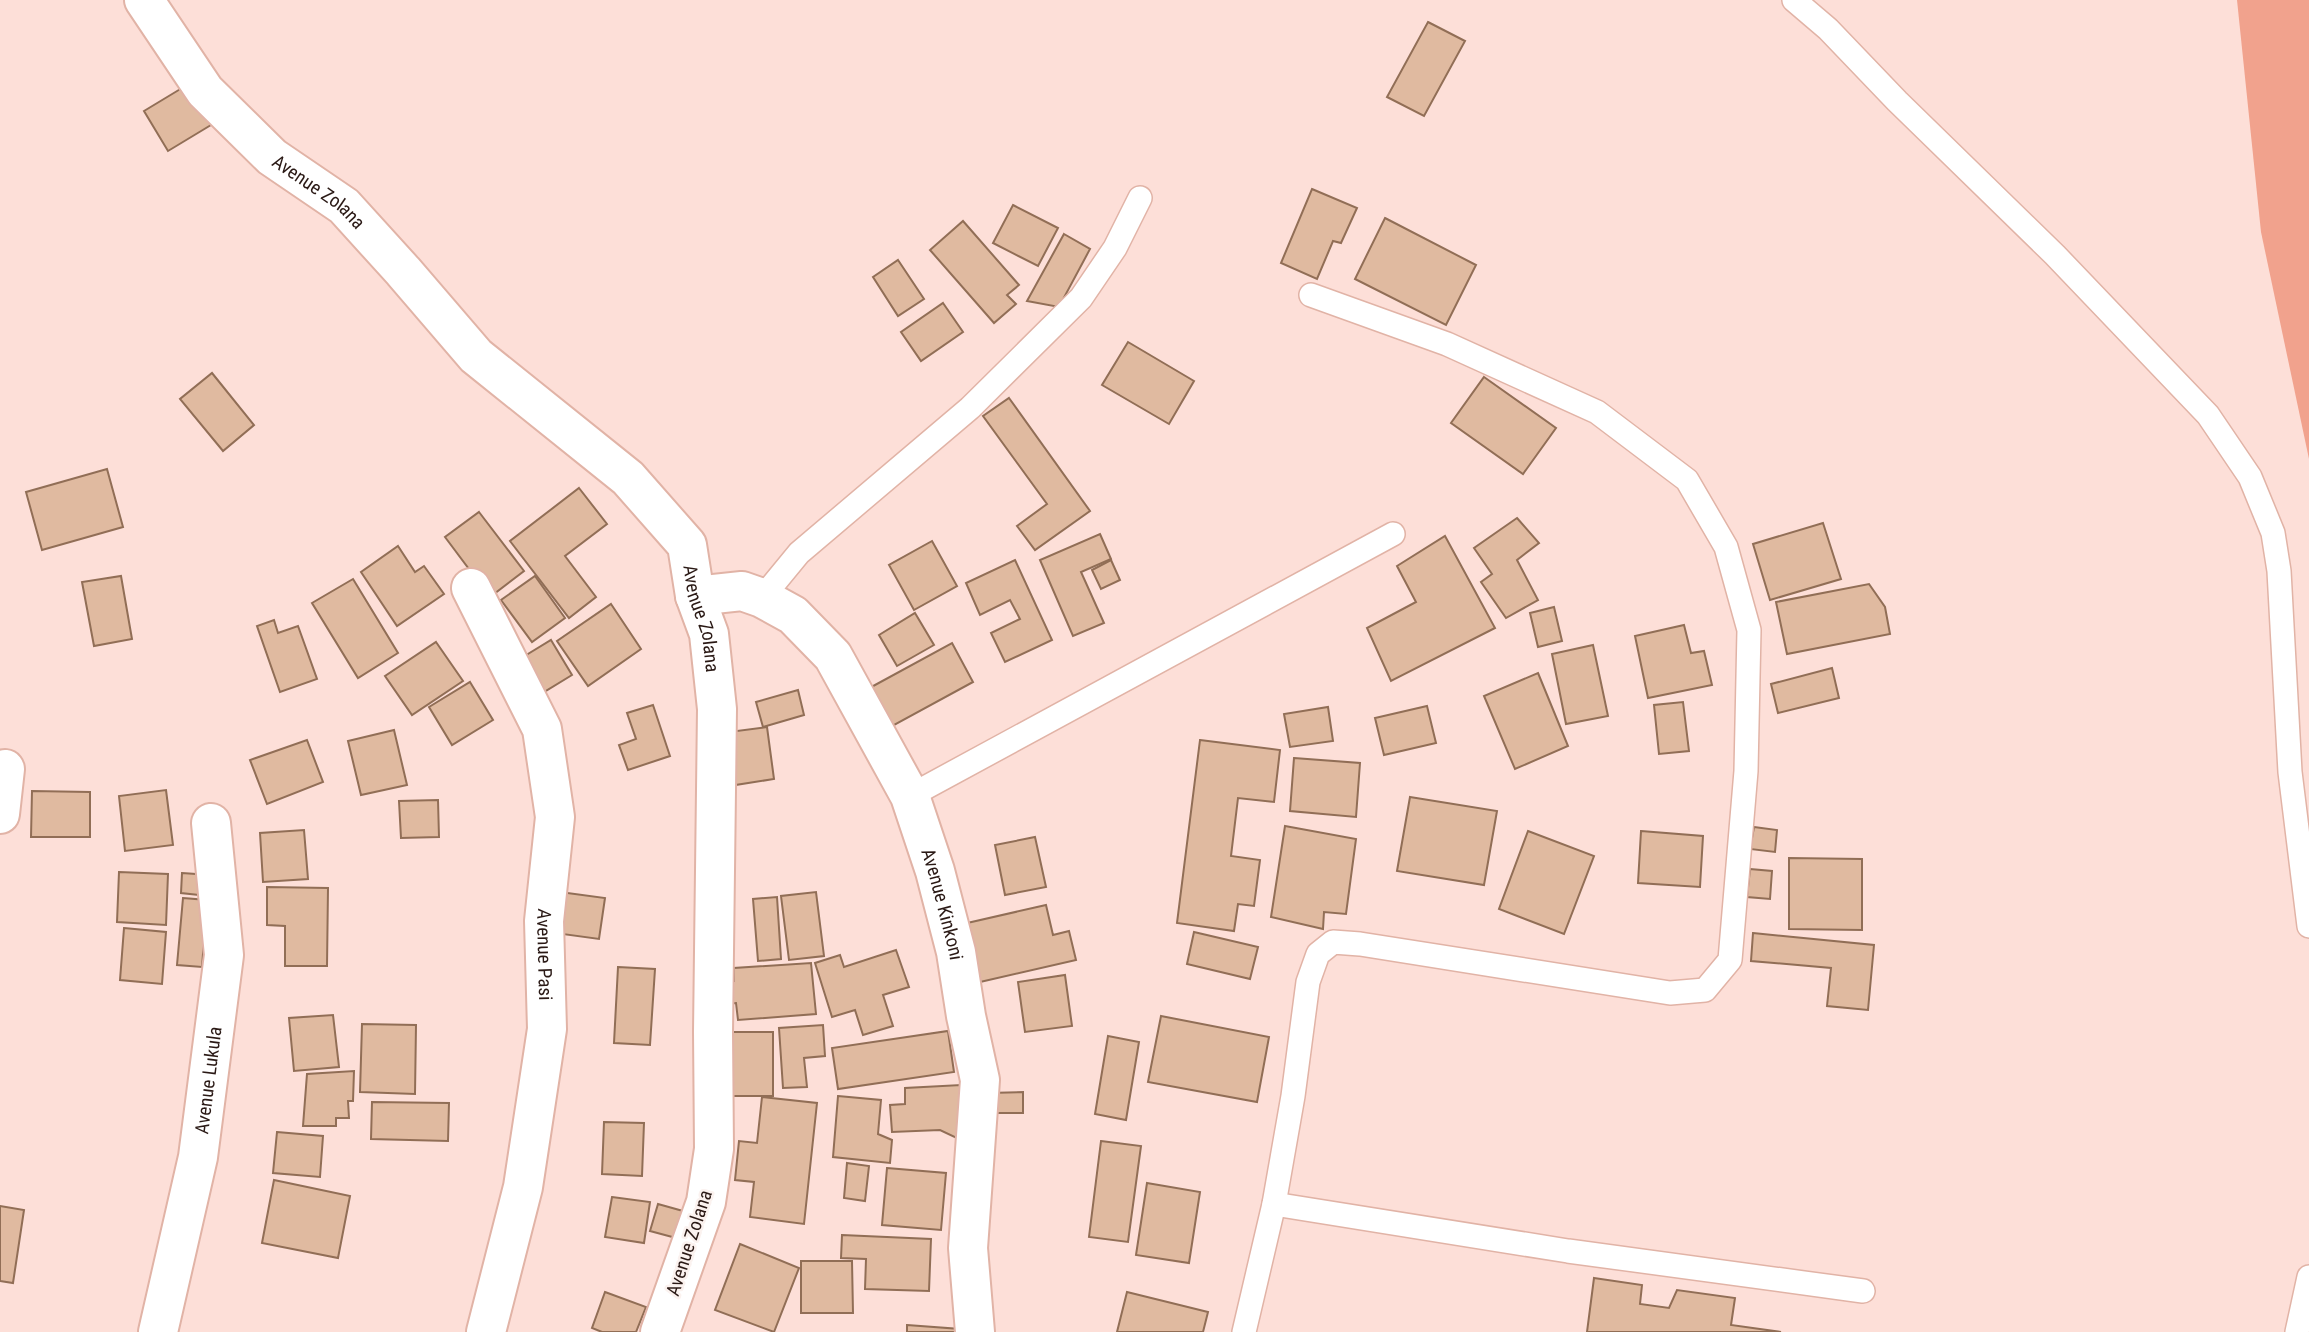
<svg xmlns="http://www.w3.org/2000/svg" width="2309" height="1332" viewBox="0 0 2309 1332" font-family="'Roboto Condensed',sans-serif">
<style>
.green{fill:#f1a28d}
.building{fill:#e0baa0;stroke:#916e56;stroke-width:2}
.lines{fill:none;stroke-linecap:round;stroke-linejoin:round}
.lane-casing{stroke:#e1b3a6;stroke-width:26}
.street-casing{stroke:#e1b3a6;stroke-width:42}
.lane{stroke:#fff;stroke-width:23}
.street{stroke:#fff;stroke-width:38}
.labels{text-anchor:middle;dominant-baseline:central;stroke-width:5;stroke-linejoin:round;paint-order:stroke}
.street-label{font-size:19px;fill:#2a1915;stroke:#fbf2ef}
</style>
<rect width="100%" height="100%" fill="#fddfd8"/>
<polygon class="green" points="2237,0 2309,0 2309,459 2261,232"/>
<g class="building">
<polygon points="1428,22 1465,41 1424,116 1387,97"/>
<polygon points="187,85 211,125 168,151 144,111"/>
<polygon points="1312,189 1357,208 1341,243 1333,241 1317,279 1281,263"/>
<polygon points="1013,205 1058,228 1038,266 993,243"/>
<polygon points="1385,218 1476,265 1446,325 1355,279"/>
<polygon points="963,221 1019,285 1007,295 1016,304 994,323 930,250"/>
<polygon points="1064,234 1090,249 1059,307 1027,301"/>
<polygon points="898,260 924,299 898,316 873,277"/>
<polygon points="943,303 963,332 921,361 901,332"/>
<polygon points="1128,342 1194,381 1169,424 1102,385"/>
<polygon points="212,373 254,425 223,451 180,399"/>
<polygon points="1484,377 1556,428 1523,474 1451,423"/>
<polygon points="1009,398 1090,511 1035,550 1017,526 1047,504 983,416"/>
<polygon points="107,469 123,527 42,550 26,492"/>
<polygon points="579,488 607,524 565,556 596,597 569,618 510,541"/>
<polygon points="479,512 524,571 490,597 445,537"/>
<polygon points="1517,518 1539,543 1517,560 1538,600 1506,618 1481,582 1492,574 1474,548"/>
<polygon points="1823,523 1841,579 1770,600 1753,544"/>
<polygon points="1100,534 1111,559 1081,572 1104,623 1073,636 1040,560"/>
<polygon points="1445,536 1495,628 1391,681 1367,628 1416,602 1397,566"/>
<polygon points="932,541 957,586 914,610 889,565"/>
<polygon points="398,546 415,572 424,566 444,594 397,626 361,572"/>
<polygon points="1015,560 1052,640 1005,662 991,633 1020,619 1010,600 980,615 966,583"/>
<polygon points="1111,560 1120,580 1101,589 1092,570"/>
<polygon points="121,576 132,639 94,646 82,582"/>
<polygon points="535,576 565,618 532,642 501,600"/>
<polygon points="353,579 398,653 358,678 312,603"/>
<polygon points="1869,584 1885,607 1890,634 1787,654 1776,602"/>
<polygon points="611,604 641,649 588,686 557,641"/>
<polygon points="1554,607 1562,641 1538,647 1530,613"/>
<polygon points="915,613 934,645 897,666 879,635"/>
<polygon points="274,620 278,633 298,626 317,679 280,692 257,626"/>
<polygon points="1684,625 1691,653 1704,651 1712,685 1648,698 1635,636"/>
<polygon points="551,640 572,675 544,692 523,657"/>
<polygon points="436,642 463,681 412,715 385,676"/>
<polygon points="952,643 973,682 885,730 864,691"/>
<polygon points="1593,645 1608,716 1566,724 1552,654"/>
<polygon points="1832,668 1839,698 1778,713 1771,684"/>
<polygon points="1538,673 1568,746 1515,769 1484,696"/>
<polygon points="470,682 493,720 452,745 429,707"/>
<polygon points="798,690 804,715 763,727 756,702"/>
<polygon points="1683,702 1689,751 1659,754 1654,705"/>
<polygon points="653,705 670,756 628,770 619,745 636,739 627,713"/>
<polygon points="1427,706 1436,743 1384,755 1375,718"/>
<polygon points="1328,707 1333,741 1290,747 1284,714"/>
<polygon points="767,727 774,779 729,786 721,733"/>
<polygon points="394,730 407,785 361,795 348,741"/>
<polygon points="307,740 323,782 267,804 250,760"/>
<polygon points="1200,740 1280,750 1274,802 1238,798 1231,856 1260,860 1254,906 1238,904 1234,931 1177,923"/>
<polygon points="1294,758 1360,763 1356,817 1290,811"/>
<polygon points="166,790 173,845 125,851 119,796"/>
<polygon points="32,791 90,792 90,837 31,837"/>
<polygon points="1410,797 1497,811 1484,885 1397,871"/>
<polygon points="438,800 439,837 401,838 399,801"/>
<polygon points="1285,826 1356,839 1346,914 1324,912 1323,929 1271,917"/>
<polygon points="1754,827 1777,830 1775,852 1750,849"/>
<polygon points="304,830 308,879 263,882 260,833"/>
<polygon points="1528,831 1594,856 1564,934 1499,909"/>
<polygon points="1641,831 1703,836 1700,887 1638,883"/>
<polygon points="1035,837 1046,887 1005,895 995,845"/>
<polygon points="1789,858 1862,859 1862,930 1789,929"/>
<polygon points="1750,869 1772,871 1770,899 1747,897"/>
<polygon points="119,872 168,874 166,925 117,922"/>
<polygon points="182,873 210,875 208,896 181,893"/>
<polygon points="267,887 328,888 327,966 285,966 285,926 267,925"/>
<polygon points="560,892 605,898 599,939 555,933"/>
<polygon points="816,892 824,956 789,960 781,896"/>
<polygon points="777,897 781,959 758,961 753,899"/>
<polygon points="183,898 207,900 202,967 177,965"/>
<polygon points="1046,905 1053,935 1069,931 1076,960 967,985 954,926"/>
<polygon points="124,928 166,932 162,984 120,980"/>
<polygon points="1194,932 1258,947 1250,979 1187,964"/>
<polygon points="1753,933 1874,945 1868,1010 1827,1006 1831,968 1751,961"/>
<polygon points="896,950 909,987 883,995 893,1026 863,1035 855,1010 832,1017 815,963 840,955 844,967"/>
<polygon points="811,963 816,1014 738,1020 736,1003 724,1004 722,982 734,981 734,968"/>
<polygon points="618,967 655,969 650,1045 614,1043"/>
<polygon points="1065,975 1072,1026 1025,1032 1018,982"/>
<polygon points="333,1015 339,1067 294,1071 289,1018"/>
<polygon points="1161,1016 1269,1037 1257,1102 1148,1082"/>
<polygon points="362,1024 416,1025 415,1094 360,1092"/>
<polygon points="823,1025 825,1056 804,1058 807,1087 783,1088 779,1028"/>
<polygon points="948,1031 954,1072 838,1089 832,1048"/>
<rect x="726" y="1032" width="47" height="64"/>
<polygon points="1108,1036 1139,1042 1126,1120 1095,1114"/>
<polygon points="354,1071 353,1101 348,1101 349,1118 336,1118 336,1126 303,1126 307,1074"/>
<polygon points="961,1085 963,1141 940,1130 892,1132 890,1105 905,1104 905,1088"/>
<polygon points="1023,1092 1023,1113 989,1113 988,1093"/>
<polygon points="838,1096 881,1100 878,1134 892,1140 890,1163 833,1157"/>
<polygon points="762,1097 817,1103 804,1224 750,1217 754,1182 735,1180 739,1141 757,1143"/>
<polygon points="372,1102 449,1103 448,1141 371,1139"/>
<polygon points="604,1122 644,1123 642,1176 602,1174"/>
<polygon points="277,1132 323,1136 320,1177 273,1173"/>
<polygon points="1101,1141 1141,1146 1128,1242 1089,1237"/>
<polygon points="847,1163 869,1166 865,1201 844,1198"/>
<polygon points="887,1168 946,1173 941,1230 882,1225"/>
<polygon points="274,1180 350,1196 338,1258 262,1243"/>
<polygon points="1147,1183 1200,1192 1189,1263 1136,1255"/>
<polygon points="612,1197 650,1202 644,1243 605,1237"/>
<polygon points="658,1204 683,1211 676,1238 650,1231"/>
<polygon points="0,1206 24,1210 13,1283 0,1281"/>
<polygon points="842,1235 931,1239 929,1291 865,1289 866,1259 841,1258"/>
<polygon points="740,1244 799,1268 774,1332 715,1310"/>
<polygon points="801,1261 852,1261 853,1313 801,1313"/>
<polygon points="1594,1278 1642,1285 1640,1304 1669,1308 1677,1290 1735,1298 1731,1325 1781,1332 1587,1332"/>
<polygon points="605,1292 646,1307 636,1332 602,1332 592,1328"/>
<polygon points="1127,1292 1208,1312 1203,1332 1117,1332"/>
<polygon points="907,1325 960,1329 959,1332 907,1332"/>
</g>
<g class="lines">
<defs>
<g id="lane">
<polyline points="1794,0 1828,29 1897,101 2055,255 2208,415 2250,477 2273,533 2279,571 2290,772 2309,926"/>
<polyline points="762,598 799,553 970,408 1081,298 1115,248 1140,198"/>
<polyline points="910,796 1393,534"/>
<polyline points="1274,1204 1568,1251 1863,1291"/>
<polyline points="1244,1332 1274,1204 1293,1096 1308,982 1318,954 1333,942 1360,944 1670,993 1705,990 1730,960 1746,771 1749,630 1726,547 1687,480 1597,412 1447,344 1311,295"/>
<polyline points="2297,1332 2309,1277"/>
</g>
<g id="street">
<path id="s1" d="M144 0 205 91 272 157 344 206 403 271 476 356 628 478 687 545 695 596 709 634 717 709 713 1032 714 1149 706 1202 660 1332"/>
<path id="s2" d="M471 588 542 729 555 817 544 921 547 1029 523 1187 486 1332"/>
<path id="s3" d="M695 596 742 591 762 598 793 615 833 656 910 796 935 871 956 952 966 1016 980 1080 968 1248 975 1332"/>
<polyline points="0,814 5,769"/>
<path id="s4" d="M158 1332 198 1157 224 955 211 823"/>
</g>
</defs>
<use href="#lane" class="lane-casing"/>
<use href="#street" class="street-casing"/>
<use href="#lane" class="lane"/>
<use href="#street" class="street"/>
</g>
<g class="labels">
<g class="street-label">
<text stroke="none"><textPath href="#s1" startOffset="262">Avenue Zolana</textPath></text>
<text stroke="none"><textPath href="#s1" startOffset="850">Avenue Zolana</textPath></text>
<text stroke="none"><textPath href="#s3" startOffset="434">Avenue Kinkoni</textPath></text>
<text stroke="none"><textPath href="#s2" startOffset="385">Avenue Pasi</textPath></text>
<text stroke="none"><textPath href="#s4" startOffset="257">Avenue Lukula</textPath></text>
<text transform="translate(689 1243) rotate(-72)">Avenue Zolana</text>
</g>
</g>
</svg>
